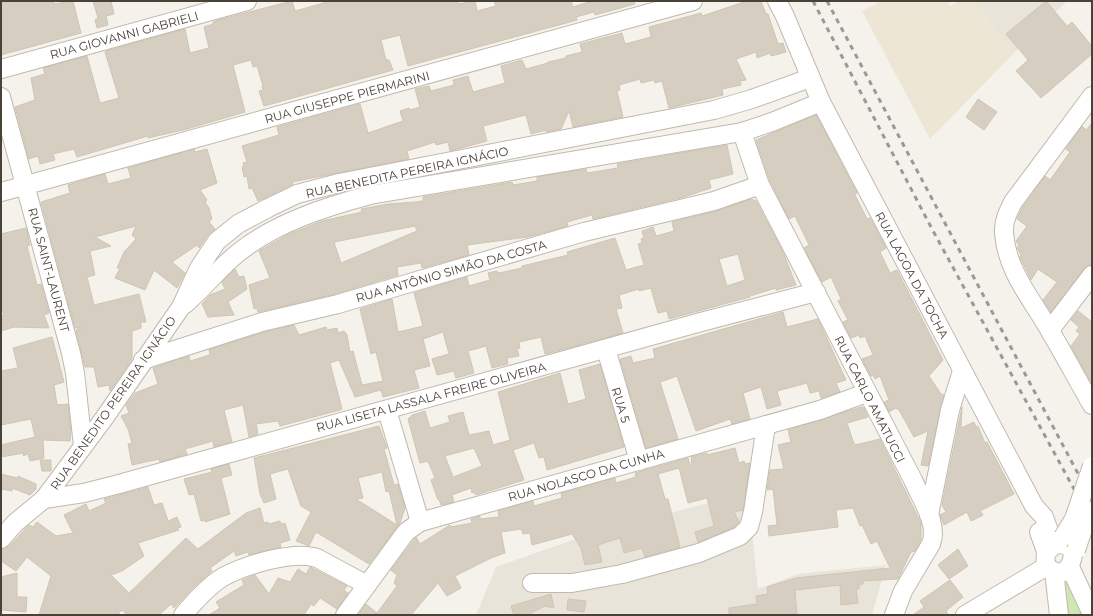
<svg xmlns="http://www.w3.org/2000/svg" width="1093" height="616" viewBox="0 0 1093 616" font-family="Montserrat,sans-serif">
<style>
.residential{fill:#e8e4d9}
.education{fill:#ede6d5}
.green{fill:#d0e7b5}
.building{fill:#d6cec0;stroke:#d0c5b4;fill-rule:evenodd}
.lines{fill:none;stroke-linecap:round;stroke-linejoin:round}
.minor-casing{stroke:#c0b9ad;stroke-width:20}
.minor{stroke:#fff;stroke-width:18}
.rail{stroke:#999;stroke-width:3;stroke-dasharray:5 5;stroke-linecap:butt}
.minor-bridge-casing{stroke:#c0b9ad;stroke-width:20;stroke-linecap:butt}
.minor-bridge{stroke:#fff;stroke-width:18}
.labels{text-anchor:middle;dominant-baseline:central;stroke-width:3.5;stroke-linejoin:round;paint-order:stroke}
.street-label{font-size:12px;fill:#494239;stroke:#fff}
</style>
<rect width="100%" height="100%" fill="#f5f2eb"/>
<g class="residential">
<polygon points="973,1 1067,1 1015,52"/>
<polygon points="719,500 757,510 752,534 758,589 798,574 886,565 872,615 476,615 496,567 581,537"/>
</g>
<polygon class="education" points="882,1 946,1 951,6 959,1 973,1 1015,52 930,139 862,11"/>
<polygon class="green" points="1067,582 1085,615 1067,615 1063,585"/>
<g class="building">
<polygon points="1,1 54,1 54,4 73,1 81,33 1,55"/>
<polygon points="93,1 111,1 114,14 106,16 108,25 97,28 95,20 98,18"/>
<polygon points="292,1 295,11 324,3 324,1 458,1 459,4 475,1 477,11 496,6 494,1 571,1 573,7 592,1 634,1 635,4 595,15 594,12 576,17 577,20 570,22 408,66 400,35 381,40 386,60 389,60 393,70 264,106 259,91 263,90 262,86 263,86 257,66 253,67 251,60 233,65 245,112 187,129 148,138 148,136 77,157 74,149 53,154 55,160 40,164 38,156 29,159 15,107 35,100 31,78 45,74 43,68 87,56 100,103 119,98 105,52 106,51 185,29 190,53 209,48 204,27 213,24 213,22 218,20"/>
<polygon points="747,1 761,1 766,14 768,14 778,44 783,43 786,52 771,56 770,53 757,58 756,52 736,59 746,80 740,81 741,85 722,89 723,95 669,108 662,81 655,83 654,80 641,83 640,79 619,85 620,90 617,91 623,117 573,127 569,111 561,129 546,132 546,130 531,134 526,115 483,126 487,141 450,151 448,142 436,145 435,142 407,151 409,159 292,182 293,184 258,201 252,188 249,189 247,176 244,177 242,167 244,166 243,163 247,162 242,146 279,135 277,127 360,104 368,133 403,121 400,111 409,108 410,110 420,107 415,89 429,86 431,91 454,85 453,80 468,76 473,92 505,83 501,66 522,60 526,69 548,63 548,62 566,58 566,56 582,52 580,44 622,33 625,44 651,37 649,27 701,13 702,16"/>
<polygon points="1046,1 1067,26 1072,22 1092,46 1092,54 1041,98 1016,71 1028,60 1006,34"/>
<polygon points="978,99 997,112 984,130 966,117"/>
<polygon points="816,115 857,193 855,195 867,219 870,218 886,248 880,252 890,273 897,270 943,360 929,376 941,394 944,395 928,466 921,465 928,431 914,437 899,410 896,408 889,412 884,402 889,400 880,376 875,379 873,375 871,376 862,359 873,355 865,336 860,338 859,335 851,338 843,322 848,320 838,301 841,299 831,277 822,282 804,248 809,245 795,216 789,219 770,181 756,140"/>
<polygon points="1092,123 1092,265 1084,269 1051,312 1043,300 1057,282 1038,269 1031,280 1020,257 1021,255 1017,248 1019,246 1016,241 1027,226 1017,219 1022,208 1045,176 1050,180 1070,152 1066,149 1082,126 1086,130"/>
<path d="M727 145 733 174 709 180 711 188 684 197 593 219 592 215 567 222 568 226 528 237 467 245 469 255 422 268 421 263 397 267 398 275 335 294 258 312 257 308 254 309 249 285 270 278 259 251 289 234 322 221 362 212 361 209 388 204 415 202 423 201V197L512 182 513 185 537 181V177L586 169 587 173 618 168 617 164ZM415 226 417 231 341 263 334 242Z"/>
<polygon points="194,149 195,152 207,149 217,183 200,190 207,200 205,202 209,208 212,219 209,222 215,229 208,235 199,248 197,245 172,262 185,273 177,288 154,270 145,290 115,278 120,268 117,268 124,252 136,239 132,235 136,226 95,237 111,246 90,251 95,275 87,277 94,305 139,294 146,322 141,322 141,328 132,331 132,359 110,391 109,385 98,387 94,367 85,367 76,330 83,328 75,328 41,202 70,193 68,185 105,174 108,184 131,178 128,168"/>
<path d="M751 199 756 201 783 252 796 285 776 290V288L750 296V297L669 319 667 311 658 313 651 288 639 291V289L619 295 622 308 616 309 623 333 545 354 541 337 519 342 520 348 517 349 519 356 507 358 508 364 492 368 486 346 468 351 474 373 456 378 454 371 437 375 432 359 449 354 443 332 423 339 430 366 414 370 419 388 383 397 381 390 355 397 339 360 330 363 342 409 340 410 280 426 278 421 256 424 258 434 249 437 243 405 224 410 232 442 214 447 213 441 185 449 187 454 160 462 159 459 132 465 128 444 132 443 128 429 121 416 129 413 126 405 135 393 158 384 153 368 189 356 190 361 210 355 209 350 265 332 294 325 299 335 326 327 327 330 337 328 338 333 344 331 347 335 350 352 353 351 362 385 383 381 376 352 371 354 360 309 392 299 398 332 423 326 414 293 467 277 469 286 490 280 488 273 497 271 499 273 522 268V266L568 255 567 252 615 238 626 270 644 265 638 244 642 243 641 239 644 238 642 231 653 227 656 236 674 231 672 222 717 211ZM738 254 745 280 727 286 719 259Z"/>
<polygon points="26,228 30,245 27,246 37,285 41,284 49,313 44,315 49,328 14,327 1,331 1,316 4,315 1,307 1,234"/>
<polygon points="235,269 239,277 244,276 247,289 228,302 234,315 208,317 202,304 210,295 225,289 222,282"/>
<polygon points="1078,311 1092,322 1092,384 1071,346 1080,334 1076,331 1079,327 1071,320"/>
<polygon points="783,312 787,327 818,319 846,380 836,383 840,392 821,398 819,391 810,393 807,383 777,391 781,405 767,409 761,387 743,393 750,419 732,424 730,419 696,431 677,376 660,382 678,439 646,448 620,359 631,356 633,363 655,358 653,349"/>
<polygon points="52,337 64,382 54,385 57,405 68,404 71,432 70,441 43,440 44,458 30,461 28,454 23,456 24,453 1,457 1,445 35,437 31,419 1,425 1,371 18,368 13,348"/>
<path d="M600 364 624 447 547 470 544 457 539 458 534 443 513 450 524 480 476 495 474 492 472 493 471 488 452 495 454 502 441 505 439 499 438 500 431 480 435 478 428 461 420 463 408 419 412 415 425 411 430 428 450 422 448 416 463 412 469 435 489 431 493 445 510 440 498 392 560 373 568 404 586 399 579 370ZM474 448 482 466 453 477 445 456Z"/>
<polygon points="861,407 864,408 868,417 847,423 853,441 855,445 880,439 921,523 921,540 915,551 911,552 898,579 863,581 863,584 859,585 859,589 856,589 858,603 841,605 840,585 795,590 797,615 729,615 729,608 757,604 756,596 768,594 767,587 796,578 890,568 877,541 871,544 862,525 860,526 853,508 836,510 838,527 769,536 768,526 777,525 773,489 767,490 770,470 784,469 778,445 791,442 788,430"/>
<polygon points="962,407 961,428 974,422 976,427 978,426 985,443 987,442 1014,494 980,511 983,515 971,521 967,512 944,525 940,515 946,512 942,505"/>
<path d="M379 426 387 448 384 449 394 485 398 484 405 508 400 523 369 564 316 532 309 546 296 541 311 512 301 506 288 469 270 474 276 499 264 503 260 494 254 458ZM382 472 386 492 389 491 397 525 356 499 363 498 358 478Z"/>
<polygon points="735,448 739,463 744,461 745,464 750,463 743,510 734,512 739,522 734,527 698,542 695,532 714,526 707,498 688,503 679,468 658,474 665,499 668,499 680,547 645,557 642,548 624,553 620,538 598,545 602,562 585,565 581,548 572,534 532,545 530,533 523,534 521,529 501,532 505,553 491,558 455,576 461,588 447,596 438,583 411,615 358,615 366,604 377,613 397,586 394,583 397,575 391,570 416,537 420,544 450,525 451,527 472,523 471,519 480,516 480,519 499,517 498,511 533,501 534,506 562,498 561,493 615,478 616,483 636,477 635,473 688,458 690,465 692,465 691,457 707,453 707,455"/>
<polygon points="40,460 51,460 51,471 42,471"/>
<polygon points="229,464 232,475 221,478 230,514 205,522 205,520 201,521 194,494 189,495 184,479 212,472 211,469"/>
<polygon points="1,474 17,478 18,476 36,484 36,489 30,495 12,488 12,491 1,489"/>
<polygon points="148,487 154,505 162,503 168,521 177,517 181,527 177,528 179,530 138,543 144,556 122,571 111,575 129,593 186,538 198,549 246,513 260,508 264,523 268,522 269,524 280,521 281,524 285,523 290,540 280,543 281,547 249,555 248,552 236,556 234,551 210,568 212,571 194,587 174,608 171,604 159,615 127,615 122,610 117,615 39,615 51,576 27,557 16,571 1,561 1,549 9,546 29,525 33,527 37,522 56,536 73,533 64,515 86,504 89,511 106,503 104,499"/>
<polygon points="958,549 968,566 949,579 938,565"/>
<polygon points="310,567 347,586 344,590 348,593 337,609 320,598 314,606 311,604 304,615 209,615 220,608 216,602 244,585 242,580 255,575 269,594 278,578 290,582 298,569 306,574"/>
<polygon points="17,573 17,597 27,597 26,612 1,610 1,577"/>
<polygon points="950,580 963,597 946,611 948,615 913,615 924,607 920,601"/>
<polygon points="551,594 554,608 545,606 527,615 514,615 511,606"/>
<polygon points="568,599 586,601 584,612 567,610"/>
</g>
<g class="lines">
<defs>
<g id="minor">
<polyline points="777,1 784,14 821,102 1034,506 1044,517 1054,545"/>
<polyline points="1,69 247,1"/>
<path d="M1092 96 1013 202C1008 212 1003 222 1004 233 1007 272 1032 299 1050 331 1065 356 1078 381 1092 405"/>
<polyline points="1,97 71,353 75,373 83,446"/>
<path d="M742 132 760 185 913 480C921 499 939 524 931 544L903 591 894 615"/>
<polyline points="1,192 693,1"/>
<path d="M185 304C204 288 219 268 238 253 275 223 325 207 370 195L742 132 772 122 821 102"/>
<polyline points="1050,330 1092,275"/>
<polyline points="606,349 639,461"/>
<polyline points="143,360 262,322 338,304 584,232 714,201 760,185"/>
<polyline points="387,410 420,522"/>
<polyline points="44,499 84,493 119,484 701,322 816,292"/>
<polyline points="929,515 950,410 962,371"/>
<path d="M1039 532C1041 538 1045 547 1046 553 1046 558 1044 561 1047 566 1064 593 1091 538 1054 545L1046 553"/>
<polyline points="1,539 15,523 44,499 105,417 181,307 199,268 217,241 238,224 268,208 297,194 339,183 714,110 752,99 810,78"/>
<polyline points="1070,567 1092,614"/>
<polyline points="1054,571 1059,615"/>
<polyline points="532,583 572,583 622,574 699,553 740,536 749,527 753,512 766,425"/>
<path d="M183 615C194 602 208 586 223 577 245 565 294 550 317 558L367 585"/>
<polyline points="345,615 406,532 420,522 820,410 866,393"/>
<polyline points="965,615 1047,566"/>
</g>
</defs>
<use href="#minor" class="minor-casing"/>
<use href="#minor" class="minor"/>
<g class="rail">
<polyline points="813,1 932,229 1092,522"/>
<polyline points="827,1 1092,500"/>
</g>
<defs>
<g id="minor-bridge">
<polyline points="1063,537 1074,519 1092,466"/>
<polyline points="1076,550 1089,511"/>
</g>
</defs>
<use href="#minor-bridge" class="minor-bridge-casing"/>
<use href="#minor-bridge" class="minor-bridge"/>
</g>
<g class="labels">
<g class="street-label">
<text transform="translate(124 35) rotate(-15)">RUA GIOVANNI GABRIELI</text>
<text transform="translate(347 97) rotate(-15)">RUA GIUSEPPE PIERMARINI</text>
<text transform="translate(407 172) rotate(-12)">RUA BENEDITA PEREIRA IGNÁCIO</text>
<text transform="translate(49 270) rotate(75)">RUA SAINT-LAURENT</text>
<text transform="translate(451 271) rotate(-16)">RUA ANTÔNIO SIMÃO DA COSTA</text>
<text transform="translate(912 275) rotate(62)">RUA LAGOA DA TOCHA</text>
<text transform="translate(431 397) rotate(-15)">RUA LISETA LASSALA FREIRE OLIVEIRA</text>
<text transform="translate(870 399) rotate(63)">RUA CARLO AMATUCCI</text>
<text transform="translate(113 403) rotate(-55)">RUA BENEDITO PEREIRA IGNÁCIO</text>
<text transform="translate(621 405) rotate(73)">RUA 5</text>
<text transform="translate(586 475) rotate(-16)">RUA NOLASCO DA CUNHA</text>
</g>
</g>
<rect width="1093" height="616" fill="none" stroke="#494239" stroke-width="4"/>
</svg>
